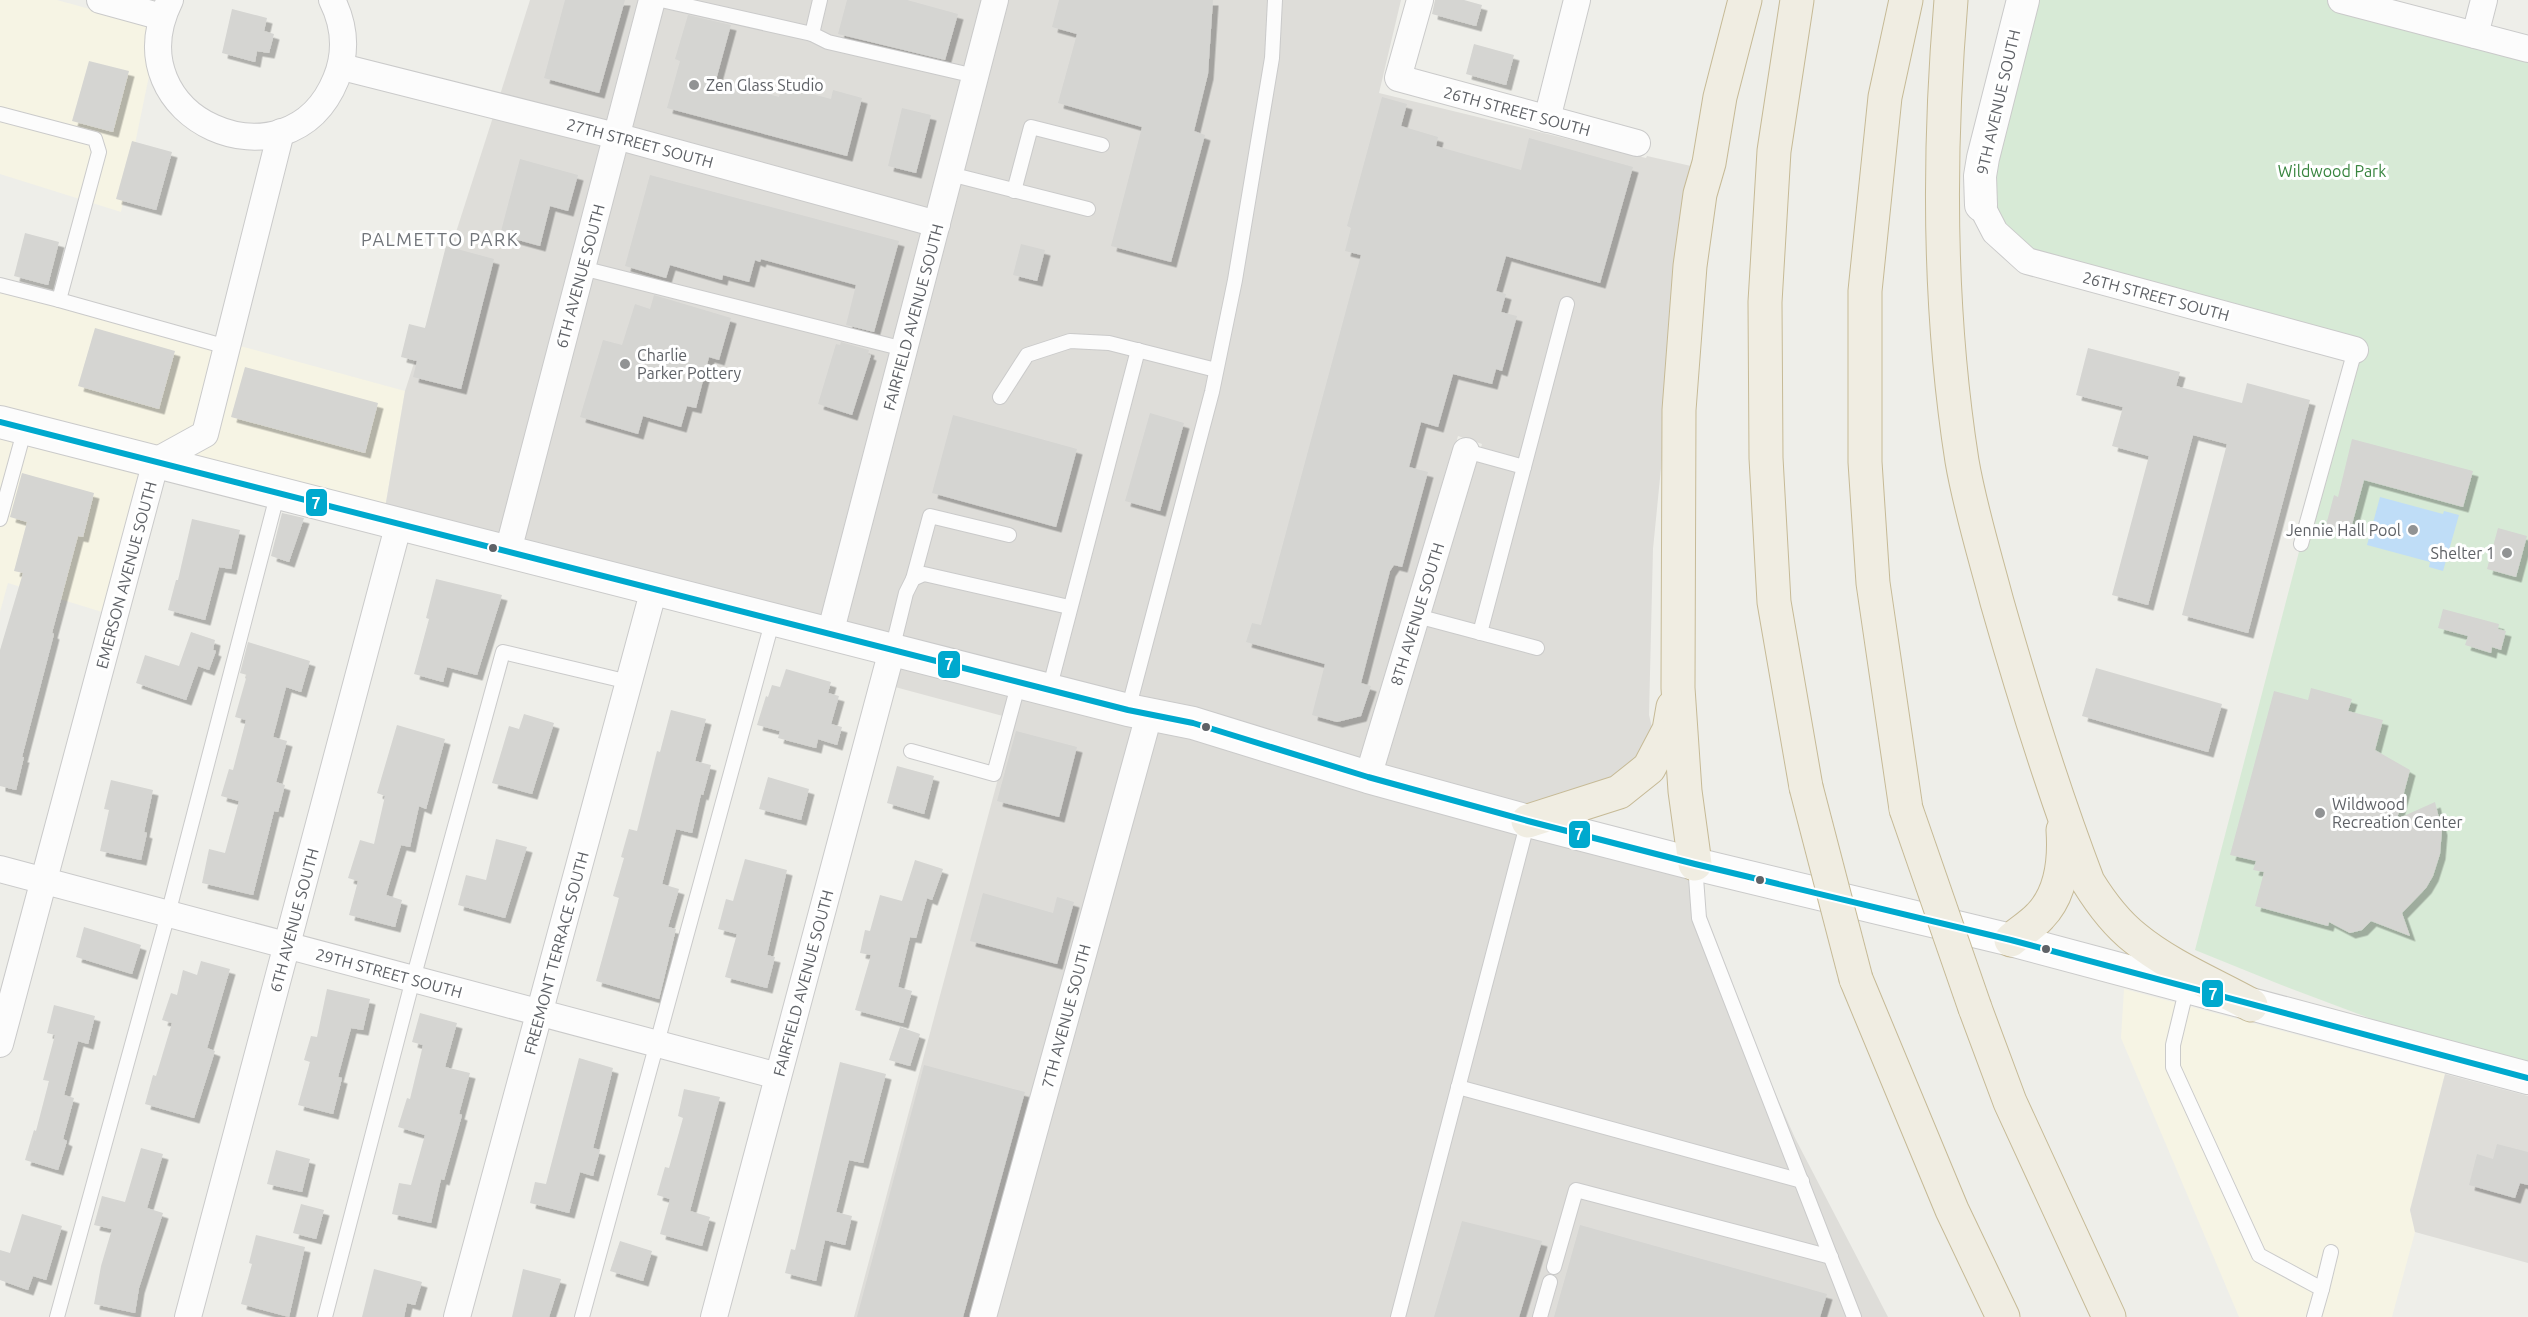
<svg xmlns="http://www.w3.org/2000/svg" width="2528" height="1317" viewBox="0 0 2528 1317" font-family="Ubuntu,sans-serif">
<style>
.commercial{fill:#f6f4e4}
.industrial{fill:#deddd9}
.green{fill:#d7ead6}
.water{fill:#bfddf7}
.building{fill:#d5d5d2;filter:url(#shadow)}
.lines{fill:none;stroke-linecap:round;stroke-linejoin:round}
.service-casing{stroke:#cacaca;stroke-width:16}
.minor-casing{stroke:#cacaca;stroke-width:28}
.tertiary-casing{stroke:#cacaca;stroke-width:34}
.motorway-casing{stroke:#c6ba96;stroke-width:35}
.service{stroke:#fcfcfc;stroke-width:14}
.minor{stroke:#fcfcfc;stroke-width:26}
.tertiary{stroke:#fcfcfc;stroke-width:32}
.motorway{stroke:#f0ede2;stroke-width:33}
.motorway-bridge-casing{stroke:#c6ba96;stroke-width:35;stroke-linecap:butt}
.motorway-bridge{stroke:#f0ede2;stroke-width:33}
.bus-1-casing{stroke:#fff;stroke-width:10}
.bus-1{stroke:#00a9ce;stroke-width:6}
.poi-dot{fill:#919394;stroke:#fff;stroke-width:2}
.bus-dot{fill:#5f6267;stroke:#fff;stroke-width:2}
.labels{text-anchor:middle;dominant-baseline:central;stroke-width:6;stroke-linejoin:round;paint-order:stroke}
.poi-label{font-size:16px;fill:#5f6267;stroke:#fff;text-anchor:start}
.street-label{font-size:16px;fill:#5f6267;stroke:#fff}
.park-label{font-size:16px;fill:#38853f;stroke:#fff}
.neighbourhood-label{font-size:18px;letter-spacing:1.5px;fill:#707479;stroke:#fff}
.line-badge{stroke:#fff;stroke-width:2}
.badge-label{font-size:16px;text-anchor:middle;font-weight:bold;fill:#fff}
</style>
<defs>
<filter id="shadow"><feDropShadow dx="5.5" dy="5.5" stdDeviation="0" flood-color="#0004"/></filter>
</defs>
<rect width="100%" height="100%" fill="#eeeee9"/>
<g class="commercial">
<polygon points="0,0 57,0 148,25 145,47 150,71 121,212 0,174"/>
<polygon points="0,280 216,339 194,427 154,449 0,410"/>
<polygon points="240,346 405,391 385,508 188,457"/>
<polygon points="0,433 141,469 102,612 8,583 0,612"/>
<polygon points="2124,989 2445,1074 2410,1210 2415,1232 2392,1317 2239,1317 2121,1038"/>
</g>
<g class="industrial">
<polygon points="530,0 638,0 606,122 500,95"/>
<polygon points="665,0 982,0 927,210 631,128"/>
<polygon points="1008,0 1401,0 1379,93 1646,158 1647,156 1691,166 1653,549 1649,715 1653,731 1638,761 1607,785 1527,809 1384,770 1482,444 1458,436 1360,762 845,626"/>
<polygon points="493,117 601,144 498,537 385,508 405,391"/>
<polygon points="625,150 922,232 821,620 523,543"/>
<polygon points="901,664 1134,723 970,1317 854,1317 1014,719 895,687"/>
<polygon points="1159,729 1689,876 1699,920 1795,1138 1888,1317 996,1317"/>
<polygon points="2445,1074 2528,1096 2528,1263 2415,1232 2410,1210"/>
</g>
<polygon class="green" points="2023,0 2341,0 2528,49 2528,1078 2279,984 2195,950 2301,544 2355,351 2039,265 1987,220"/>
<polygon class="water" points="2380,497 2443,514 2444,511 2459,515 2443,571 2429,567 2430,562 2367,545"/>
<g class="building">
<polygon points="565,0 625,0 599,93 544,78"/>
<polygon points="847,0 907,0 958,14 945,60 838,34"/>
<polygon points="1059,0 1213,0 1208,74 1194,131 1205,135 1171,262 1111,246 1142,127 1058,103 1077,34 1052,27"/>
<polygon points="1435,0 1464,0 1482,5 1476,26 1432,14"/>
<polygon points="232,9 267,18 264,31 274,34 269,53 257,51 255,62 222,53"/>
<polygon points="688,15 731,25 716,80 779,97 782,86 831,99 833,90 862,98 847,156 667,108 680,61 675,59"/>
<polygon points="1474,44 1514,55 1506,85 1466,74"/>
<polygon points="89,61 129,71 113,132 72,121"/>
<polygon points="1382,97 1407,104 1401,126 1438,137 1436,146 1521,170 1529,138 1633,167 1600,283 1506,256 1496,291 1506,294 1501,312 1517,316 1502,371 1496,369 1492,384 1453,374 1438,427 1421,422 1409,467 1428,472 1402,567 1394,565 1390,571 1361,683 1371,686 1361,716 1337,722 1312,715 1325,664 1246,642 1252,623 1261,625 1361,255 1345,251 1351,228 1347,226"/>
<polygon points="902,108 931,115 916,173 888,166"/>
<polygon points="132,141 172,152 156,210 116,199"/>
<polygon points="520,159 578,175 568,211 550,206 540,246 500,235"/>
<polygon points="650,175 899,241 874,332 846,325 856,285 761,259 760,262 755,260 749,282 723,275 722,280 670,265 666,278 625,266"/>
<polygon points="25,233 59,242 48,285 14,276"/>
<polygon points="1021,244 1045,250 1037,281 1013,275"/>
<polygon points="446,246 494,259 461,389 413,377 417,361 401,357 409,324 425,328"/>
<polygon points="654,295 731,318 719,360 709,357 696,408 687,406 681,427 643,416 638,434 580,417 603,340 622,345 635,304 650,309"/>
<polygon points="95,328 175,351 159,409 78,386"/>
<polygon points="841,342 869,350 868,354 871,355 852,415 818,404 836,344 840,345"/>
<polygon points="2088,348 2180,372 2176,386 2242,403 2247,383 2310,400 2248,633 2182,615 2227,444 2193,435 2148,605 2112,595 2149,456 2112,446 2123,407 2076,395"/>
<polygon points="245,367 378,403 365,453 231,417"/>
<polygon points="1150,413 1184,423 1160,511 1125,501"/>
<polygon points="953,415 1077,449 1056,527 932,493"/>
<polygon points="2352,439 2473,471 2463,507 2364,480 2350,532 2326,525 2334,495 2338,497"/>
<polygon points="22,473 94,493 83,537 78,536 52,633 54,634 22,757 24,757 16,790 0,786 0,650 23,573 14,571 27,522 10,517"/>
<polygon points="282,513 304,518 289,562 271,556"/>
<polygon points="192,519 240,530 231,569 219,567 205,620 168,610 176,580 178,580"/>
<polygon points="2498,528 2527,536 2516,577 2487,569"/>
<polygon points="436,579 502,595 477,675 447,667 443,682 414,674 429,619 426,618"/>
<polygon points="2443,609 2499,624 2498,629 2506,631 2501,650 2492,647 2491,653 2465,645 2468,636 2438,628"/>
<polygon points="191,632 215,640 213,650 216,651 209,670 198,666 186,700 136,683 145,655 179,666"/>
<polygon points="248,642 310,661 301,692 286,687 273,737 287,741 276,782 285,785 278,812 274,811 253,895 202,883 209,849 225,853 239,801 221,796 229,769 233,770 246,720 235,717 247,675 240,673"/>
<polygon points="2096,668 2222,704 2208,752 2082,716"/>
<polygon points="786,669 831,682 828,693 839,696 831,724 842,727 837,745 818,739 816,748 778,738 780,731 757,725 766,696 768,697 772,685 780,687"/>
<polygon points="2311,688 2352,699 2348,711 2383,720 2375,750 2410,770 2397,819 2435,802 2442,830 2440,854 2433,876 2426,888 2402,913 2410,936 2371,921 2362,930 2350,933 2329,922 2328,926 2255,906 2264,872 2253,870 2256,861 2230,855 2274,691 2308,700"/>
<polygon points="671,710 706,719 695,761 711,765 703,795 701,794 692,833 676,829 662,884 679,889 668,927 676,929 659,999 596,981 619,898 613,896 624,858 621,857 629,829 637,831 657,751 660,752"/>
<polygon points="524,714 554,723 532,794 492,783 509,726 519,729"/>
<polygon points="397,725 445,739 426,809 419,806 410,847 401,845 386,895 402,900 395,927 349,915 358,881 348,878 360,840 374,844 385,796 377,793"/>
<polygon points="1016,731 1077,747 1059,817 997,801"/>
<polygon points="897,766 934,776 924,814 887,803"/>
<polygon points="768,777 809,789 801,820 759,809"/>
<polygon points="111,780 153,790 144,832 147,833 141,860 100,851 109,810 104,809"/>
<polygon points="496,839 527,847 505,918 458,905 466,875 486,880"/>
<polygon points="745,859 787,870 767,955 775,957 767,988 725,977 737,934 718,929 726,899 733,901"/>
<polygon points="915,860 943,869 932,900 927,898 916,938 910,937 898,987 912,991 903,1023 855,1010 871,955 860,953 865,930 870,931 880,895 902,901"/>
<polygon points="983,893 1053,913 1057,897 1074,902 1057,964 970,941"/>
<polygon points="84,927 141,945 132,974 76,957"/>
<polygon points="201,961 230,969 207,1048 215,1051 194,1118 145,1104 153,1075 156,1076 172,1023 162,1020 171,993 177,995 183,970 197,975"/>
<polygon points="327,989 370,999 363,1030 351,1028 338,1077 342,1078 333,1114 298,1105 310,1062 304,1060 311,1036 317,1037"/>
<polygon points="54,1005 95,1016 88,1044 78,1041 64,1095 74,1098 63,1139 67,1141 58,1170 25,1160 34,1130 36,1131 49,1081 43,1080 55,1035 47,1033"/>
<polygon points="420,1013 457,1023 445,1067 470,1073 459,1114 462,1115 444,1180 441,1179 431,1223 392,1214 399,1183 411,1185 425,1135 398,1127 407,1098 410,1099 423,1045 412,1042"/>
<polygon points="900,1027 920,1034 910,1066 889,1060"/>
<polygon points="579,1058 613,1068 593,1148 600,1150 593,1176 580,1172 569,1213 530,1203 535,1182 546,1184"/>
<polygon points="840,1062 886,1074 863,1163 849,1160 836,1212 852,1216 845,1245 825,1240 816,1281 785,1273 791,1249 795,1250"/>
<polygon points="924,1065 1025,1092 963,1317 857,1317"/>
<polygon points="684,1089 720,1097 690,1211 710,1217 702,1246 660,1234 670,1199 657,1195 665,1167 669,1168 683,1118 678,1116"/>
<polygon points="2497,1144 2528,1152 2528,1185 2520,1183 2515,1198 2469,1185 2477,1154 2493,1159"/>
<polygon points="141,1148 163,1154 147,1208 163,1213 139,1288 135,1313 94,1304 101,1266 112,1229 94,1225 102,1196 125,1202"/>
<polygon points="276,1150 310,1159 302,1192 267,1184"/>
<polygon points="301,1204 324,1210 316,1239 293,1233"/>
<polygon points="22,1214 62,1226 46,1280 33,1276 28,1290 0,1280 0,1250 10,1253"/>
<polygon points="1462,1221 1542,1241 1519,1317 1434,1317"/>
<polygon points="1580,1225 1827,1294 1820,1317 1554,1317"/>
<polygon points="256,1235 305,1247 289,1317 241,1304 252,1264 249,1263"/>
<polygon points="620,1241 652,1251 643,1281 610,1271"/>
<polygon points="374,1269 422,1282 415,1305 407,1303 404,1317 362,1317"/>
<polygon points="523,1269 561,1279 549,1317 512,1317"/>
</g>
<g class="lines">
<defs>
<g id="service">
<polyline points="661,0 812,34 828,42 975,76"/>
<polyline points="812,34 820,0"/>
<polyline points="0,114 95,139 99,152 59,300 227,347"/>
<polyline points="950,174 1088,209"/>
<polyline points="1014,191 1031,127 1102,145"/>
<polyline points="582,268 904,349"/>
<polyline points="0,285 59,300"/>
<polyline points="1000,397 1027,355 1070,341 1109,343 1216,370"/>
<polyline points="1466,451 1524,467 1480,633"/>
<polyline points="1524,467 1567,304"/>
<polyline points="0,519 25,428"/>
<polyline points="2301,544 2355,350"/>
<polyline points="913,579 930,516 1009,535"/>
<polyline points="1417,616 1537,648"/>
<polyline points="892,650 906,593 913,579 924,574 1069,607"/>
<polyline points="1049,690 1138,350"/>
<polyline points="1128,710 1212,392 1235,280 1272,58 1275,0"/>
<polyline points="911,751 994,774 1019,682"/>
<polyline points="1695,864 1699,918 1854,1317"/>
<polyline points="2187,987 2173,1045 2173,1067 2259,1255 2322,1289 2314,1317"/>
<polyline points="1458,1087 1802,1181"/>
<polyline points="1554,1267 1576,1190 1831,1257"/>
<polyline points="2322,1289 2331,1252"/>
<polyline points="57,1317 168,914 278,492"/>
<polyline points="325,1317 413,979 503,652 629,682"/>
<polyline points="582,1317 773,619"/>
<polyline points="1398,1317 1528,821"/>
<polyline points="1540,1317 1550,1282"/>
</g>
<g id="minor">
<polyline points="100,0 162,17"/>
<path d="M170 0C111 119 289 195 336 79 347 52 345 26 332 0"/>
<polyline points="1420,0 1398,78 1637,143"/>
<polyline points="2341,0 2528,49"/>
<polyline points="2475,35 2484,0"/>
<polyline points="342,67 616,136 937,224"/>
<polyline points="1547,119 1577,0"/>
<polyline points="1981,205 1995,232 2027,261 2355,350"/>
<polyline points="508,551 652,0"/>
<polyline points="830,634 995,0"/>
<polyline points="1368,777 1466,451"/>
<polyline points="0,869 778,1076"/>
<polyline points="0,1044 156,461 205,434 281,132"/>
<polyline points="188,1317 399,523"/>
<polyline points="457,1317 654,589"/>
<polyline points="714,1317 892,650"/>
<polyline points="983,1317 1149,715"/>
</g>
<g id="tertiary">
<polyline points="1981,205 1980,176 1983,158 2023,0"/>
<polyline points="0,422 1128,710 1193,723 1368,777 1528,821 1695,864 2011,940 2528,1078"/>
</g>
<g id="motorway">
<polyline points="1797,0 1774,151 1765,302 1766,458 1774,602 1806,787"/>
<polyline points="1906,0 1885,97 1865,291 1865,462 1873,583 1906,809"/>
<path d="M1951 0C1938 154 1938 308 1962 461 1970 508 1985 556 1997 602 2024 697 2053 790 2088 882 2101 903 2116 923 2135 938 2169 966 2213 984 2251 1005"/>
<polyline points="1528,821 1619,792 1649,768 1669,730 1673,707"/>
<polyline points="1695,864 1685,791 1678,688 1679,410 1690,266 1700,194 1709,163 1720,97 1745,0"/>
<path d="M2011 940C2020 932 2032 925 2040 916 2062 893 2065 859 2063 830"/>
<polyline points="1856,979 1952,1210 2003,1317"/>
<polyline points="1975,1008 2010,1102 2109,1317"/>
</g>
</defs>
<use href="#service" class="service-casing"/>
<use href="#minor" class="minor-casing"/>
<use href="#tertiary" class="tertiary-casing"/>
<use href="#motorway" class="motorway-casing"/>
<use href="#service" class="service"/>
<use href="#minor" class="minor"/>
<use href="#tertiary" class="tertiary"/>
<use href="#motorway" class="motorway"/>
<defs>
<g id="motorway-bridge">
<polyline points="1806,787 1856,979"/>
<polyline points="1906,809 1975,1008"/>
</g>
</defs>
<use href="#motorway-bridge" class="motorway-bridge-casing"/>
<use href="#motorway-bridge" class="motorway-bridge"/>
<defs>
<polyline id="bus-1" points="0,422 1128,710 1193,723 1368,777 1528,821 1695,864 2011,940 2528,1078"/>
</defs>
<use href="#bus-1" class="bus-1-casing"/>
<use href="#bus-1" class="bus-1"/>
</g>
<g class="poi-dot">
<circle cx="694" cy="85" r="6"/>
<circle cx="625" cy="364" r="6"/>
<circle cx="2413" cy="530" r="6"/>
<circle cx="2507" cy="553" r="6"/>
<circle cx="2320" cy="813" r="6"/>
</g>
<g class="bus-dot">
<circle cx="493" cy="548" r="5"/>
<circle cx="1206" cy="727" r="5"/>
<circle cx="1760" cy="880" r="5"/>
<circle cx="2046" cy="949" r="5"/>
</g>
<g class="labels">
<g class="poi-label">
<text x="706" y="85">Zen Glass Studio</text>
<text x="637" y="355">Charlie<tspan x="637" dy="18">Parker Pottery</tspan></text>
<text x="2401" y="530" text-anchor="end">Jennie Hall Pool</text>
<text x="2495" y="553" text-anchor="end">Shelter 1</text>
<text x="2332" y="804">Wildwood<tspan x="2332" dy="18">Recreation Center</tspan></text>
</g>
<g class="street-label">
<text transform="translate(1998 102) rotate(-77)">9TH AVENUE SOUTH</text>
<text transform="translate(1517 111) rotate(15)">26TH STREET SOUTH</text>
<text transform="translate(640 143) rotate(15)">27TH STREET SOUTH</text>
<text transform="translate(580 276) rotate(-75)">6TH AVENUE SOUTH</text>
<text transform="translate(2156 296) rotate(15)">26TH STREET SOUTH</text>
<text transform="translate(913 317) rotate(-75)">FAIRFIELD AVENUE SOUTH</text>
<text transform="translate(126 575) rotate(-75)">EMERSON AVENUE SOUTH</text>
<text transform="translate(1417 614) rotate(-73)">8TH AVENUE SOUTH</text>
<text transform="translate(294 920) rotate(-75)">6TH AVENUE SOUTH</text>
<text transform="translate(556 953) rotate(-75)">FREEMONT TERRACE SOUTH</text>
<text transform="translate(389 973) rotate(15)">29TH STREET SOUTH</text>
<text transform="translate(803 983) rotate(-75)">FAIRFIELD AVENUE SOUTH</text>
<text transform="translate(1066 1016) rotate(-75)">7TH AVENUE SOUTH</text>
</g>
<g class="park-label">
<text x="2332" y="171">Wildwood Park</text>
</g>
<g class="neighbourhood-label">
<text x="440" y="239">PALMETTO PARK</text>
</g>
</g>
<g class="line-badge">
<rect x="305" y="488" width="23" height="29" rx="6" fill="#00a9ce"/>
<rect x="937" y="650" width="24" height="29" rx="6" fill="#00a9ce"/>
<rect x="1568" y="820" width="23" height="29" rx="6" fill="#00a9ce"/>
<rect x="2201" y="979" width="23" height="29" rx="6" fill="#00a9ce"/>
</g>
<g class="badge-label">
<text x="316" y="509">7</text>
<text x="949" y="670">7</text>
<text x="1579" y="840">7</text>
<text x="2213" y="1000">7</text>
</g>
</svg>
